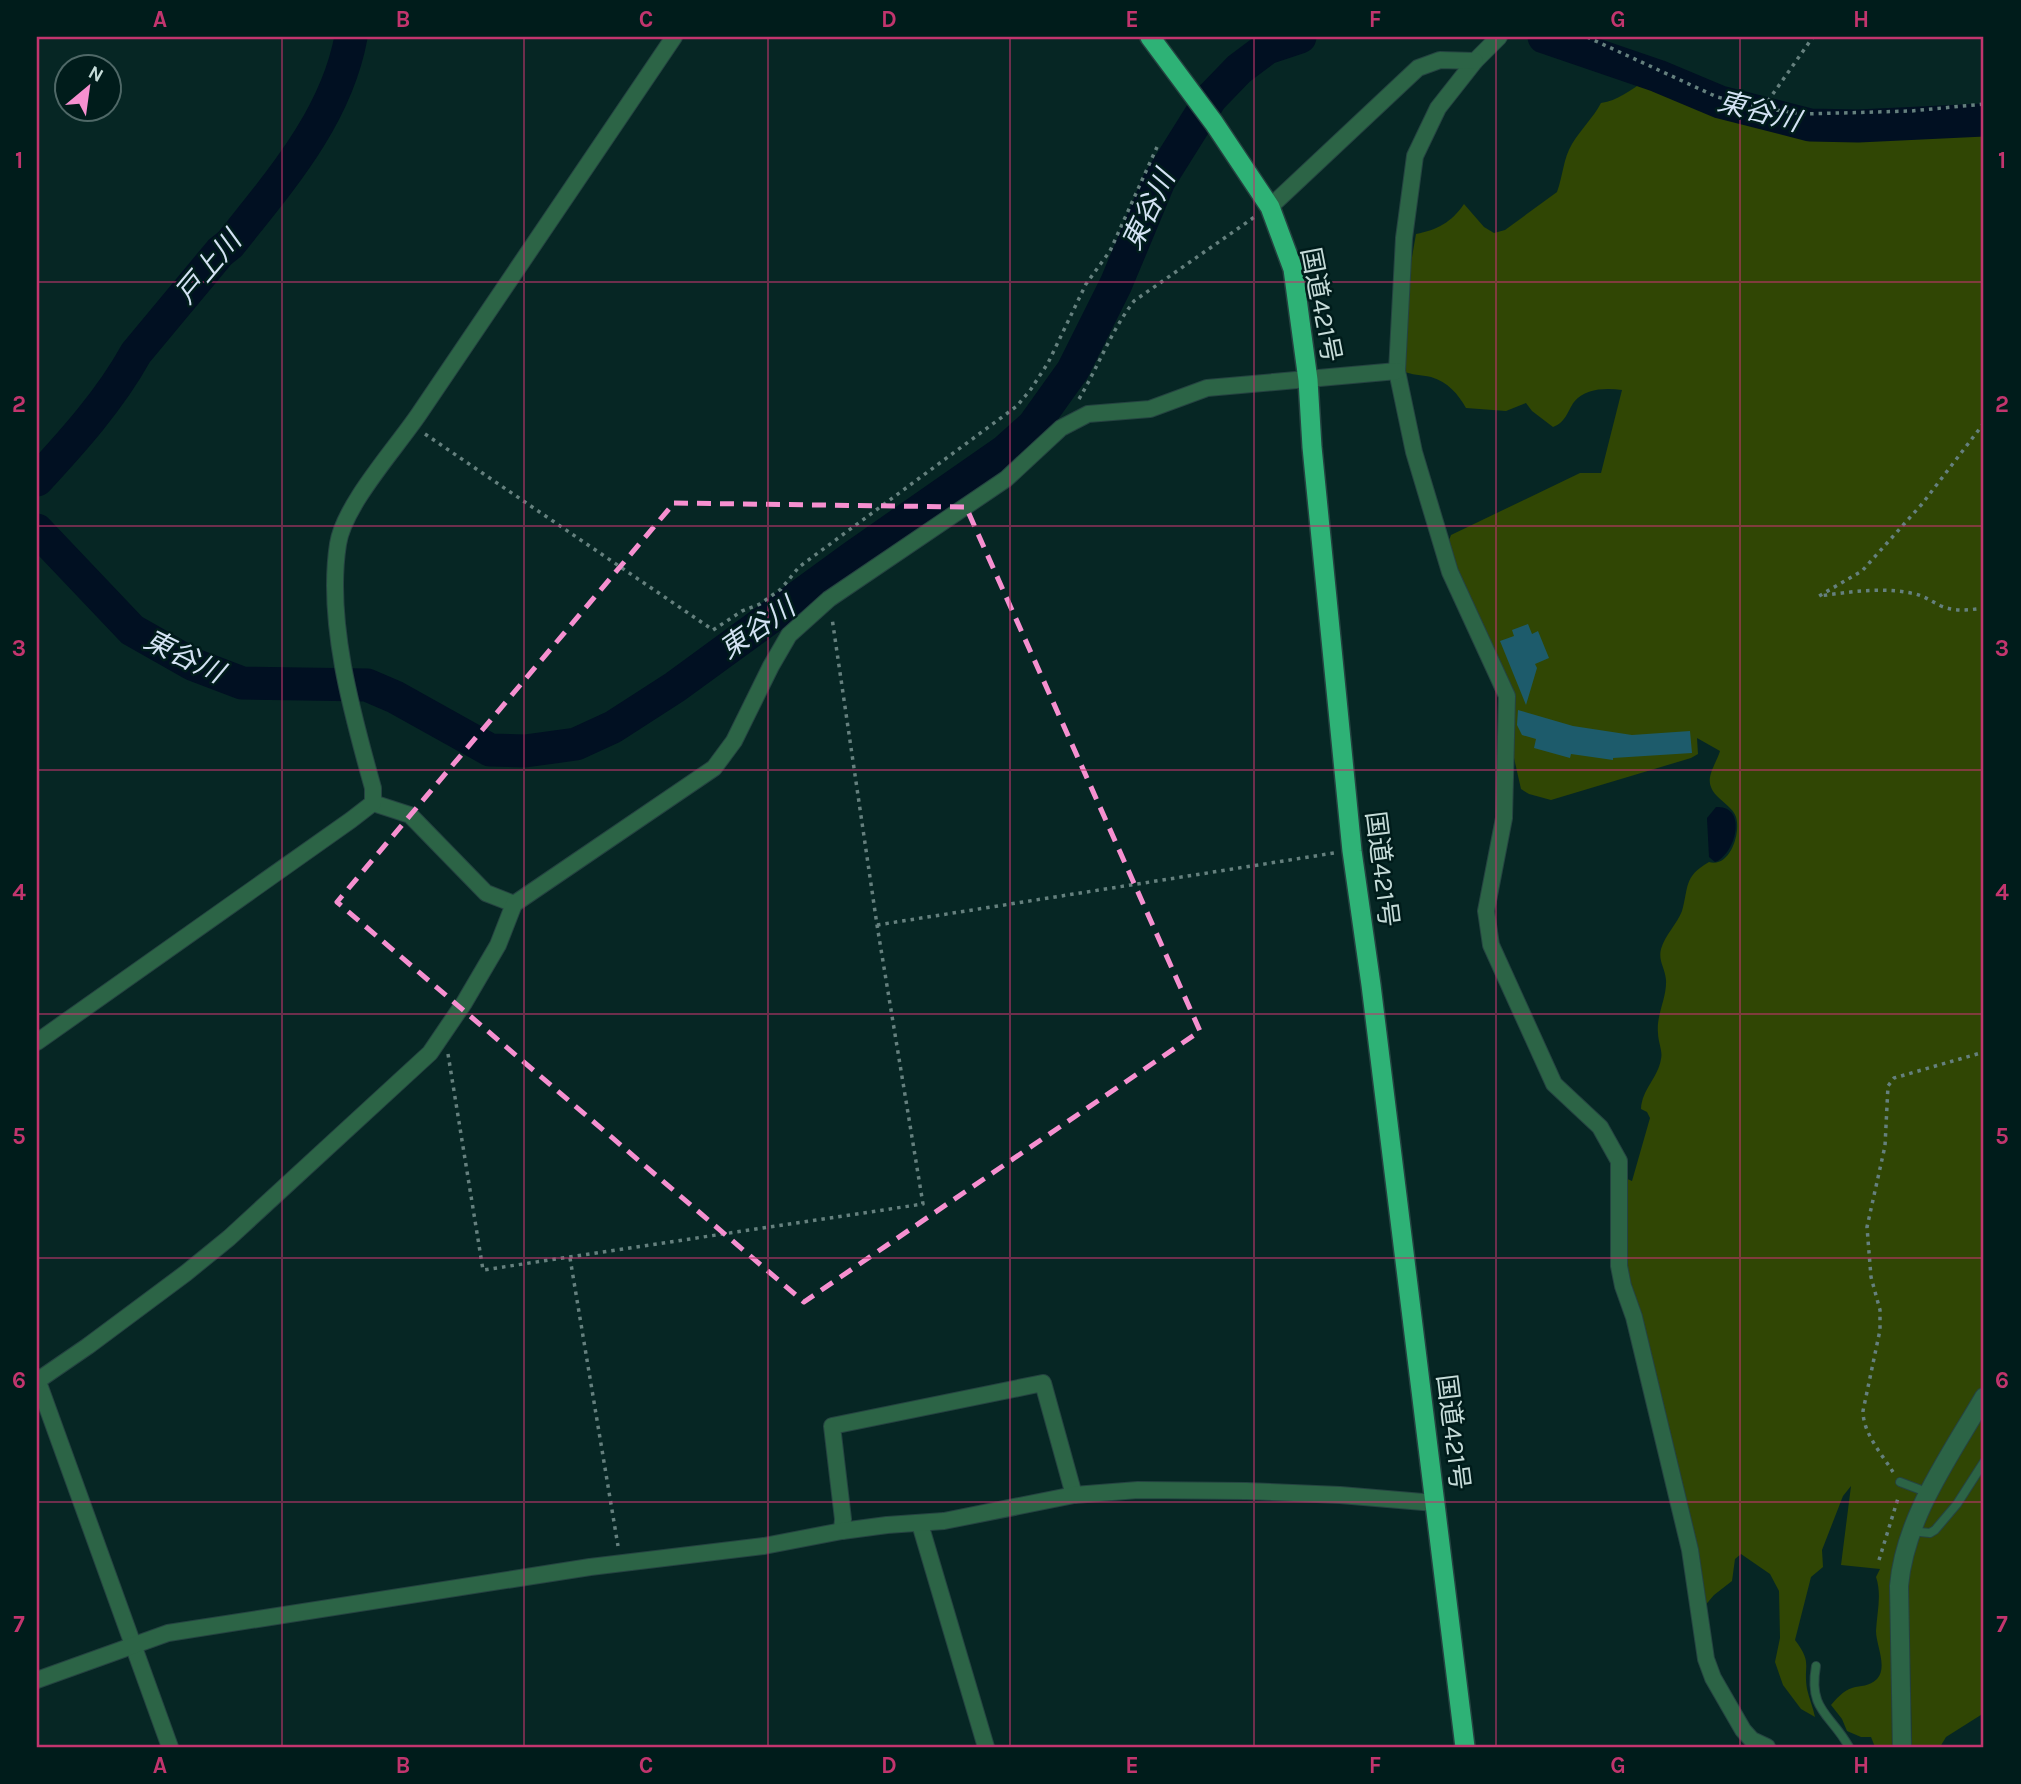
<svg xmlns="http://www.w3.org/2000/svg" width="2021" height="1784" viewBox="0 0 2021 1784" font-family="Karla,'Noto Sans JP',sans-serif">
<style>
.green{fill:#304604}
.water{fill:#011022}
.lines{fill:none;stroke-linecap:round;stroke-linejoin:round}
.river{stroke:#011022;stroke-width:33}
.building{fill:#1d5b6b}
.service-casing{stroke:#254341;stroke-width:10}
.minor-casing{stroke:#254341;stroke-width:18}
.tertiary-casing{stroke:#254341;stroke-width:20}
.trunk-casing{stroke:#254341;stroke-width:22}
.path{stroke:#65807e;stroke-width:3.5;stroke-dasharray:3.5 5;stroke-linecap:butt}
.service{stroke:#2c6446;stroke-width:8}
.minor{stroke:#2c6446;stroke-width:16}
.tertiary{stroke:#2c6446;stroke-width:18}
.trunk{stroke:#2eb276;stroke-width:19}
.marked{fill:none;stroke:#f690d0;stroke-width:5;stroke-dasharray:14 9;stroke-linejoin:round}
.grid{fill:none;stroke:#c2356e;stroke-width:2;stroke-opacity:0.55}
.labels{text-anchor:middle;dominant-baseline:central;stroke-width:5;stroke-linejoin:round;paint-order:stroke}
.street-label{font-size:26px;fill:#c5dbd8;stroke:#001c1b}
.water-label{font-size:28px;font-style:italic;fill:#d3e2f3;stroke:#001c1b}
.neatline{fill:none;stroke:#c2356e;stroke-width:2.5}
.grid-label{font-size:23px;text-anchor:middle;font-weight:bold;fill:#c2356e}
</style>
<rect width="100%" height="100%" fill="#062624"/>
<path class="green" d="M1644 82 1738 115 1811 128 1854 131 1984 114V1713L1946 1737 1940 1747H1912L1908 1578 1891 1570 1892 1747H1875L1871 1737H1861L1847 1731 1842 1719 1831 1705C1836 1699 1843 1691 1852 1688 1861 1685 1869 1687 1877 1679 1888 1667 1876 1645 1876 1631 1877 1612 1882 1595 1876 1577L1880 1569 1841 1565 1851 1486 1843 1496 1822 1550 1823 1567 1811 1577 1795 1640C1813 1664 1803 1664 1807 1689 1809 1698 1813 1707 1815 1717L1801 1709 1783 1685 1775 1662 1780 1638 1779 1591 1770 1574 1741 1554 1735 1559 1732 1581 1714 1595 1703 1608 1627 1287 1625 1178 1632 1181 1650 1118 1647 1112 1641 1109C1642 1089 1658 1078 1661 1059 1663 1051 1658 1042 1658 1033 1656 1015 1667 998 1666 980 1665 968 1658 961 1661 949 1665 935 1677 924 1682 911 1689 887 1683 877 1709 862 1730 868 1741 833 1736 817 1732 805 1715 799 1711 787 1706 776 1717 762 1720 751L1697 738 1698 754 1691 758 1551 800 1529 794 1521 789C1516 766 1510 745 1509 721L1449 554 1448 543 1451 535 1580 473H1601L1622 390C1606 388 1585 388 1574 402 1567 412 1566 422 1553 427L1532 411 1526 403 1506 411 1466 408C1458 394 1448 382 1431 377 1421 375 1412 375 1402 371L1405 297 1416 234C1437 230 1452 222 1464 204L1484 227 1494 233 1505 230 1557 192C1563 176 1563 159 1572 144 1581 129 1593 118 1601 103 1618 101 1629 90 1644 82Z"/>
<path class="water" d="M1716 807C1748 805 1736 854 1715 862L1709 857 1707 818Z"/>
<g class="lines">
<g class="river">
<polyline points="1544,37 1658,76 1720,102 1810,125 1858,126 1984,120"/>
<path d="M37 480C73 441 110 400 136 353L220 252 230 244C280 181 336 118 351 37"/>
<polyline points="37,530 132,630 192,664 242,683 367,685 395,697 490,750 525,751 576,744 613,727 675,687 853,557 1005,451 1033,426 1073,370 1116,284 1159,181 1211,98 1239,69 1267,48 1300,37"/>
</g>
</g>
<g class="building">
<polygon points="1528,624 1532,634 1538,631 1549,658 1535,664 1537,668 1526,705 1500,641 1514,636 1512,630"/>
<polygon points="1518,710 1573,726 1632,735 1690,731 1692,753 1613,758 1613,760 1571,754 1570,758 1534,748 1536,739 1522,735 1517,725"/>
</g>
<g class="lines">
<defs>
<g id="service">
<polyline points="1900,1482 1929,1493"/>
<polyline points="1910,1531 1930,1533 1935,1530 1957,1504 1984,1462"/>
<path d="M1816 1666C1808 1711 1831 1714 1849 1747"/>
</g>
<g id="minor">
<polyline points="1499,37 1475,61 1438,108 1415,156 1404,238 1397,371 1414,452 1450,572 1507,696 1504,818 1486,911 1491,945 1554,1084 1600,1127 1619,1161 1619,1266 1623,1286 1634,1317 1690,1550 1706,1659 1713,1678 1743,1730 1752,1740 1767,1747"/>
<polyline points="1270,207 1418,68 1440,60 1475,61"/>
<polyline points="373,803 410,815 486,893 514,904"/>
<path d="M37 1042 351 820 373 803V788C352 713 326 621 338 544 344 505 396 448 419 414 504 288 589 163 674 37"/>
<polyline points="37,1379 170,1747"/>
<polyline points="37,1381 88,1346 186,1273 229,1238 430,1053 464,1003 498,945 514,904 714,768 734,741 771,666 789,635 829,599 1006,479 1061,428 1088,414 1150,409 1207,388 1397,371"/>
<polyline points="920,1524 986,1747"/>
<polyline points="842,1531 843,1519 832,1426 1043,1383 1074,1495"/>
<polyline points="37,1680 168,1633 590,1567 764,1546 842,1531 887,1525 944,1521 1074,1495 1138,1490 1246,1491 1340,1495 1435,1503"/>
</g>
<path id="tertiary" d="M1902 1747 1899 1586C1905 1517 1950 1456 1984 1397"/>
<polyline id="trunk" points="1150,37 1214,123 1270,207 1293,269 1308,380 1312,447 1352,851 1371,985 1465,1747"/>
</defs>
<use href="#service" class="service-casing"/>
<use href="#minor" class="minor-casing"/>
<use href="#tertiary" class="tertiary-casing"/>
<use href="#trunk" class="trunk-casing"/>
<g class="path">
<polyline points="1587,37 1717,97 1763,108 1804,114 1911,111 1984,104"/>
<polyline points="1763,108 1813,37"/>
<path d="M1079 399C1098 367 1111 331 1134 301L1256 216"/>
<path d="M1984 423 1922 504 1862 571 1819 596C1849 592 1881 587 1911 593 1923 595 1931 601 1941 606 1956 612 1969 610 1984 608"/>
<polyline points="425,434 713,630 742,611 760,604 781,589 799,567 1017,406 1031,389 1048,363 1086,284 1110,251 1157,147"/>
<polyline points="877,925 1334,853"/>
<polyline points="448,1054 483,1270 923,1204 877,925 832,618"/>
<polyline points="570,1258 618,1546"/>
<path d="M1893 1472C1881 1453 1863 1433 1863 1411L1880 1330V1310L1871 1277 1867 1227 1885 1146 1888 1086 1894 1078 1984 1052"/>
<polyline points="1879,1560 1899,1495"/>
</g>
<use href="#service" class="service"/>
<use href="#minor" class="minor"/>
<use href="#tertiary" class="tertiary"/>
<use href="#trunk" class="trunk"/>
</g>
<path class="marked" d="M674 503 966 507 1200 1031 804 1302 337 902Z"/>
<path class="grid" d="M282 37V1747M524 37V1747M768 37V1747M1010 37V1747M1254 37V1747M1496 37V1747M1740 37V1747M37 282H1984M37 526H1984M37 770H1984M37 1014H1984M37 1258H1984M37 1502H1984"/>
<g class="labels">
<g class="street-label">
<text transform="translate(1321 305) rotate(79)">国道421号</text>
<text transform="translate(1382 869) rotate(83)">国道421号</text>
<text transform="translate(1453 1432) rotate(83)">国道421号</text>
</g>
<g class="water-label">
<text transform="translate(1759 111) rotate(15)">東谷川</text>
<text transform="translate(1148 210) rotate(-64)">東谷川</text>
<text transform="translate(208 267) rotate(-50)">戸上川</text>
<text transform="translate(757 628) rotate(-35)">東谷川</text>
<text transform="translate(184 656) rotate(26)">東谷川</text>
</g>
</g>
<rect width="2021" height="1784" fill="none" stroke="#001c1b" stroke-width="77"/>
<g transform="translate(88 88) rotate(29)"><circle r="33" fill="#001c1b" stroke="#4f6867" stroke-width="2"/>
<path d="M0-5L12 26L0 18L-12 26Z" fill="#f690d0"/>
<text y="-10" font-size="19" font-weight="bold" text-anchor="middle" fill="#c5dbd8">N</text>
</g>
<rect x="38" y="38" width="1944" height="1708" class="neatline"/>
<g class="grid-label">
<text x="160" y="27">A</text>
<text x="403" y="27">B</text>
<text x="646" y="27">C</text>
<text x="889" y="27">D</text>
<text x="1132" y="27">E</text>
<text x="1375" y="27">F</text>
<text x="1618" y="27">G</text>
<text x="1861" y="27">H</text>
<text x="19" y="168">1</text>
<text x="2002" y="168">1</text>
<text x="19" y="412">2</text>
<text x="2002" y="412">2</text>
<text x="19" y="656">3</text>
<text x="2002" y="656">3</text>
<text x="19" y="900">4</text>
<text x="2002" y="900">4</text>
<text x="19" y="1144">5</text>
<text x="2002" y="1144">5</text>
<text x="19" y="1388">6</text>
<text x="2002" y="1388">6</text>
<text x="19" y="1632">7</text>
<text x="2002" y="1632">7</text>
<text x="160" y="1773">A</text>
<text x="403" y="1773">B</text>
<text x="646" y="1773">C</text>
<text x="889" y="1773">D</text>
<text x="1132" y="1773">E</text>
<text x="1375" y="1773">F</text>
<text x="1618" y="1773">G</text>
<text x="1861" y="1773">H</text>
</g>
</svg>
